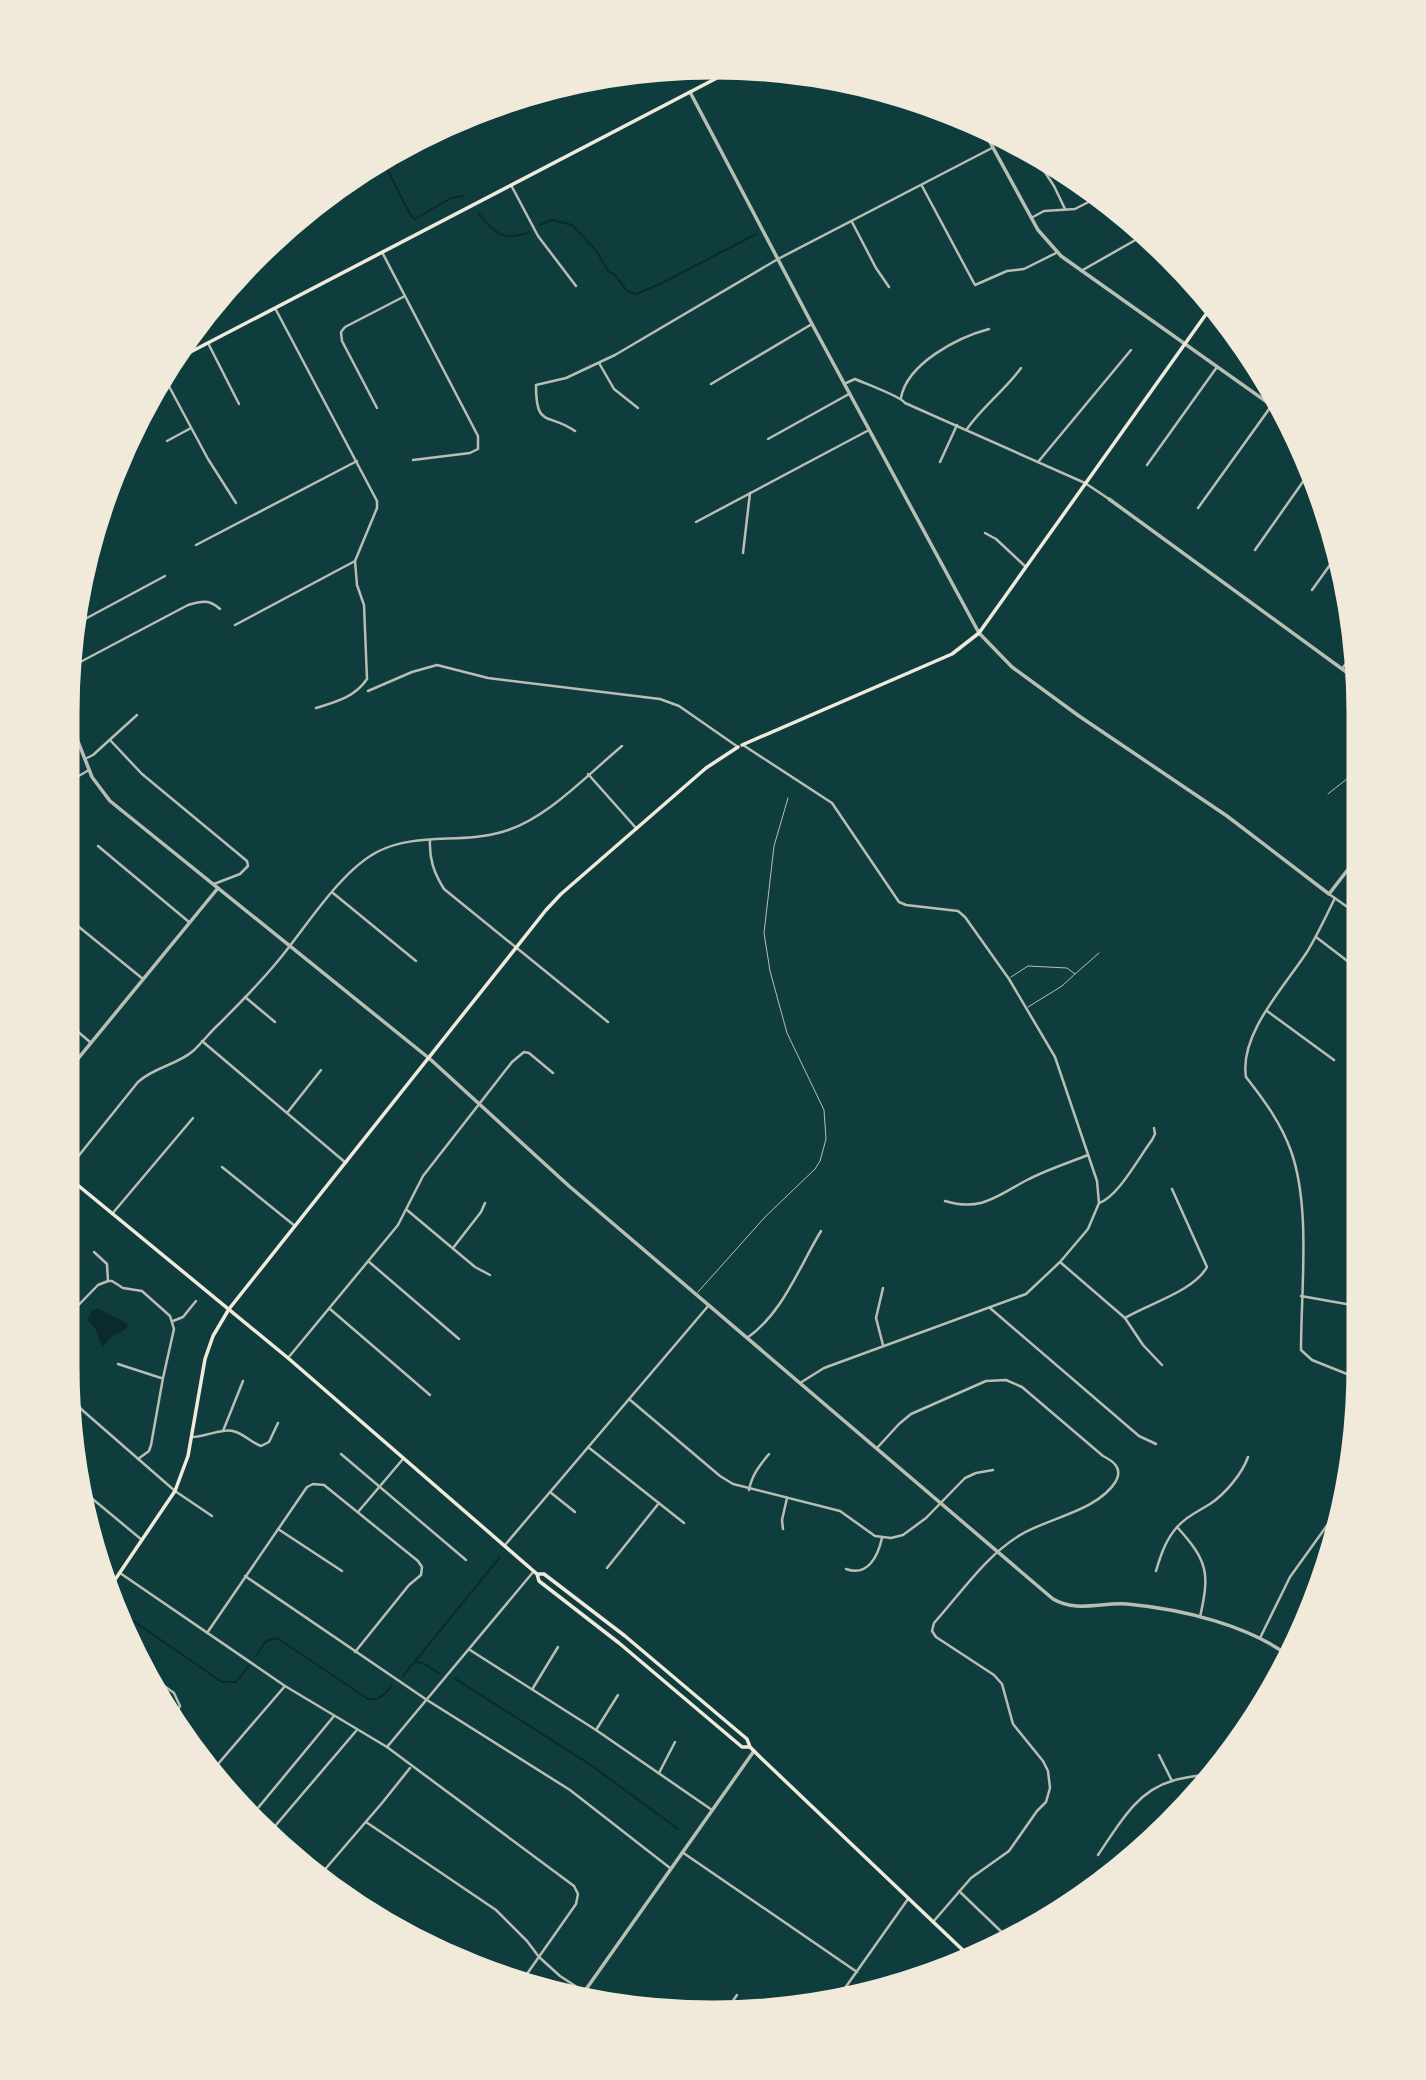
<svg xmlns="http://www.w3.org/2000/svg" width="1426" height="2080" viewBox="0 0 1426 2080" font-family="'Noto Sans',sans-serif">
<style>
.water{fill:#0a2a2b}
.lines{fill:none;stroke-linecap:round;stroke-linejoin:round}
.stream{stroke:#0a2a2b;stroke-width:2}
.service{stroke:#b8beb3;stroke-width:1}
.minor{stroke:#b8beb3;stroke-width:2.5}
.tertiary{stroke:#b8beb3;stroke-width:3.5}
.secondary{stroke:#f1e9da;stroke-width:3.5}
.primary{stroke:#f1e9da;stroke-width:3.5}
.rim{fill:none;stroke:#f1e9da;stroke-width:9}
</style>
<rect width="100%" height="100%" fill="#0f3d3e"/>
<polygon class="water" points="97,1308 128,1324 126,1329 112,1336 102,1348 96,1330 87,1319 92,1311"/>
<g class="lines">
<g class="stream">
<polyline points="381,157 411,216 415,219 451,198 463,196"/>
<path d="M479 214C496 234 504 242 529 232"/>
<polyline points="540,225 552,220 572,225 596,250 608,271 616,276 627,291 636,294 662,283 756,234"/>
<polyline points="113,1607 222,1682 236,1682 248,1667"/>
<path d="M256 1656 266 1641 277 1638 368 1699C380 1701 385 1694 392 1685"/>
<polyline points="416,1662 423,1663 440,1674"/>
<polyline points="403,1676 500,1557"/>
<polyline points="454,1678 591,1765 678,1829"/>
</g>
<g class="service">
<polyline points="1328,794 1363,766"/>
<polyline points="1011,977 1028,966 1067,968 1075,974 1099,953"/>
<polyline points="1028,1007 1062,986 1075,974"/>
<polyline points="698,1292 765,1217 815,1169 820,1161 826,1139 824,1110 787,1033 770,971 764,933 774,846 788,798"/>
</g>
<g class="minor">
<polyline points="1029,148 1054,186 1065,209"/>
<polyline points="511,185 538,236 576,286"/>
<polyline points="922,186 975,285 1007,271 1024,269 1058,252"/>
<polyline points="1031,218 1044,211 1075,209 1102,195"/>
<polyline points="852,222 876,268 889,287"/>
<polyline points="382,252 478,436 478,449 470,453 413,460"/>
<polyline points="1081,271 1139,238"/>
<polyline points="1202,289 1211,307"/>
<path d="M275 308 377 501V508L355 561 357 585 364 605 367 679C355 697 336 702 316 708"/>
<polyline points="208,343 239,404"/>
<polyline points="599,363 614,389 638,408"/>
<polyline points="164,377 208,459 236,503"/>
<polyline points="711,384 812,324"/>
<path d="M844 384 855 379C866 384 900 396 905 403L1085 483 1109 499"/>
<path d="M901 398C907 363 959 337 989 329"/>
<polyline points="377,408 342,341 341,332 345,327 405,296"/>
<path d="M967 429C982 407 1005 390 1021 368"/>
<path d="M575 431C548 412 536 429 536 385L566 378 615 355 778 259 992 148"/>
<polyline points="768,439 849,394"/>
<polyline points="167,441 191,428"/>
<polyline points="940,462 957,425"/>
<polyline points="1038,462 1131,350"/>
<polyline points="1147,465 1217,367"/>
<polyline points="1198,508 1272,405"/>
<polyline points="696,522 869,430"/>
<polyline points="985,533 996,539 1026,567"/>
<polyline points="196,545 357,461"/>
<polyline points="1255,550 1314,466"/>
<polyline points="743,553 750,493"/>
<polyline points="1312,590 1340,551"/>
<polyline points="235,625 355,561"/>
<polyline points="72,626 165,576"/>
<path d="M67 669 188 605C202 601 209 599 220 609"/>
<polyline points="1342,669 1357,648"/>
<polyline points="368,691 412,672 437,665 488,678 660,699 679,706 738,747"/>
<polyline points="110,740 142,774 247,861 248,866 240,874 214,884"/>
<polyline points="743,745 832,803 899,902 906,905 958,911 965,917 1009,979 1055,1057 1097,1181 1099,1203 1088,1229 1060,1262 1026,1294 824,1368 800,1383"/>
<polyline points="85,759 93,755 137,715"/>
<polyline points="588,774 636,828"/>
<polyline points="63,785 89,770"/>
<path d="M430 840C429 859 434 873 444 889L608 1022"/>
<polyline points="98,846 189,922"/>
<polyline points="333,893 416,961"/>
<polyline points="1329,894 1363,918"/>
<path d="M1335 898C1326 916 1318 934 1307 952 1285 986 1239 1034 1246 1077 1264 1100 1281 1123 1291 1151 1311 1207 1301 1289 1301 1350L1312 1360 1362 1380"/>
<polyline points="63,914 143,979"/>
<polyline points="1316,937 1350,963 1362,976"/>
<polyline points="245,997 275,1022"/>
<polyline points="1267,1011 1334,1060"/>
<polyline points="63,1019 90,1042"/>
<polyline points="202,1041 346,1163"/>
<polyline points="287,1113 321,1070"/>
<polyline points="222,1167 295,1226"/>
<path d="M64 1174 138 1082C154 1067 177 1065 193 1051 202 1043 210 1032 219 1024 239 1004 259 984 277 962 305 929 339 872 377 852 415 832 461 844 502 832 546 820 587 775 622 746"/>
<path d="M945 1201C981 1212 997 1196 1027 1180 1046 1170 1068 1163 1088 1155"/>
<path d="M1099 1203C1118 1197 1139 1157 1152 1140L1155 1134 1154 1128"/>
<polyline points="407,1210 475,1267 490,1275"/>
<polyline points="112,1214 193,1118"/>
<polyline points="453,1248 481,1212 485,1203"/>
<polyline points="94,1252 107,1264 108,1281"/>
<polyline points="368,1261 459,1339"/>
<polyline points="1060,1262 1125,1318 1143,1345 1162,1365"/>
<polyline points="883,1288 876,1318 883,1345"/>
<polyline points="1301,1296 1363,1307"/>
<polyline points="990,1308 1139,1436 1156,1444"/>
<polyline points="330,1309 430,1395"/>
<path d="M1125 1318C1148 1304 1194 1291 1207 1267L1172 1189"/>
<polyline points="63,1321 98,1285 108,1281 112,1281 123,1288 142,1291 170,1316 174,1329 163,1378 151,1445 149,1451 138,1459"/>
<polyline points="173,1321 183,1317 196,1301"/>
<path d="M747 1338C783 1313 799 1267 821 1231"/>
<polyline points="63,1356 70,1391 81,1409 175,1491 212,1516"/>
<polyline points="288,1358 398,1225 423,1176 512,1062 524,1052 529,1053 553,1073"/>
<polyline points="118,1364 161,1378"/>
<polyline points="629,1399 720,1476 733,1484 840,1511 875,1536 891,1538 903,1535 926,1518 965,1478 976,1473 993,1470"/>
<polyline points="72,1419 81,1409"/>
<polyline points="223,1431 243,1381"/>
<path d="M192 1437C206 1437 222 1427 236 1432 245 1435 252 1443 261 1446L269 1442 278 1423"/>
<polyline points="588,1447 684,1523"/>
<path d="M877 1448 899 1424 911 1414 986 1381 1006 1380 1022 1387 1103 1456C1113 1461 1123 1468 1116 1481 1099 1510 1049 1518 1022 1534 987 1554 961 1593 934 1623L932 1631 936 1637 994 1675 1002 1684 1013 1724 1043 1761 1048 1771 1050 1788 1046 1802 1037 1811 1009 1851 971 1878 933 1922"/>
<polyline points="341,1454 466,1560"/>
<path d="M749 1490C752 1475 759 1466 769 1454"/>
<polyline points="83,1491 142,1540"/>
<polyline points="550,1492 575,1512"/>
<polyline points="86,1504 91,1498"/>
<polyline points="358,1512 403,1459"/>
<path d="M1177 1527C1208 1561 1210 1573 1200 1617"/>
<polyline points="278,1529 342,1571"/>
<polyline points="783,1529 782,1520 787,1498"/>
<polyline points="505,1545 709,1305"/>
<polyline points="607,1568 659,1503"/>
<path d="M846 1569C868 1577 878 1556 882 1538"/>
<path d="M1156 1571C1161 1554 1166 1539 1178 1526 1187 1516 1199 1511 1210 1504 1225 1494 1242 1474 1248 1457"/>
<polyline points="120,1573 285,1686 387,1747 574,1886 578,1894 576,1904 522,1981"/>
<polyline points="245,1576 427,1700 570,1790 670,1868"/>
<polyline points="207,1633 307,1487 313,1484 324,1485 418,1561 422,1567 421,1575 409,1585 355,1652"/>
<polyline points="1260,1638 1290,1577 1346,1499"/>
<polyline points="470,1650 596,1730 712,1810"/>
<polyline points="146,1673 174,1693 180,1706 170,1723"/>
<polyline points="533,1688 558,1647"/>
<polyline points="596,1730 618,1695"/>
<polyline points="387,1747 534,1571"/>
<polyline points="1159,1755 1172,1781"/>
<polyline points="212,1771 285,1686"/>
<polyline points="659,1773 675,1742"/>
<polyline points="253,1814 334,1716"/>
<polyline points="366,1822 496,1910 527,1941 539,1957 560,1976 583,1991"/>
<polyline points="270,1832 356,1731"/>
<polyline points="682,1852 857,1972"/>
<path d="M1098 1855C1118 1826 1136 1791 1172 1781 1184 1777 1198 1776 1210 1774"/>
<polyline points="324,1872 451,1957 455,1962"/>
<polyline points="315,1881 382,1803 410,1768"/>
<polyline points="959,1891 1010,1940"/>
<polyline points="1058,1915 1077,1888"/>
<polyline points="833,2005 908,1899"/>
<polyline points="725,2012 737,1995"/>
</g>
<g class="tertiary">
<polyline points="690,92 812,324 979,633 1012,667 1079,716 1227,816 1329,894 1363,850"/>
<polyline points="979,122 1038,230 1061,256 1288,417"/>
<polyline points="1109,499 1360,682"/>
<path d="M64 706 92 777 110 801 430 1059 569 1186 1053 1599C1077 1613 1101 1602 1127 1604 1181 1609 1250 1625 1293 1659"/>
<polyline points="63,1077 218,888"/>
<polyline points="582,1995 754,1751"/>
</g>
<g class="secondary">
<polyline points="177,359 740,66"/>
<polyline points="742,745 952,654 979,633 1214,303"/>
<polyline points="229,1309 546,910 561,894 706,768 738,747"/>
</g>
<g class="primary">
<polyline points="63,1173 288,1358 537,1574 539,1581 619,1643 742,1747 750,1747"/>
<polyline points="538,1574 544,1574 625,1636 747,1739 750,1747 760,1757 969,1956"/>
<polyline points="106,1593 175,1491 188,1456 205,1359 213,1336 229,1309"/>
</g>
</g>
<path d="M0 0H1426V2080H0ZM713 75H713A638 638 0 0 1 1351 713V1367A638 638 0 0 1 713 2005H713A638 638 0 0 1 75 1367V713A638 638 0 0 1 713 75Z" fill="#f1e9da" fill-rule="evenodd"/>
<path class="rim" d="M713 75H713A638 638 0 0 1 1351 713V1367A638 638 0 0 1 713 2005H713A638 638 0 0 1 75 1367V713A638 638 0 0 1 713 75Z"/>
</svg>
